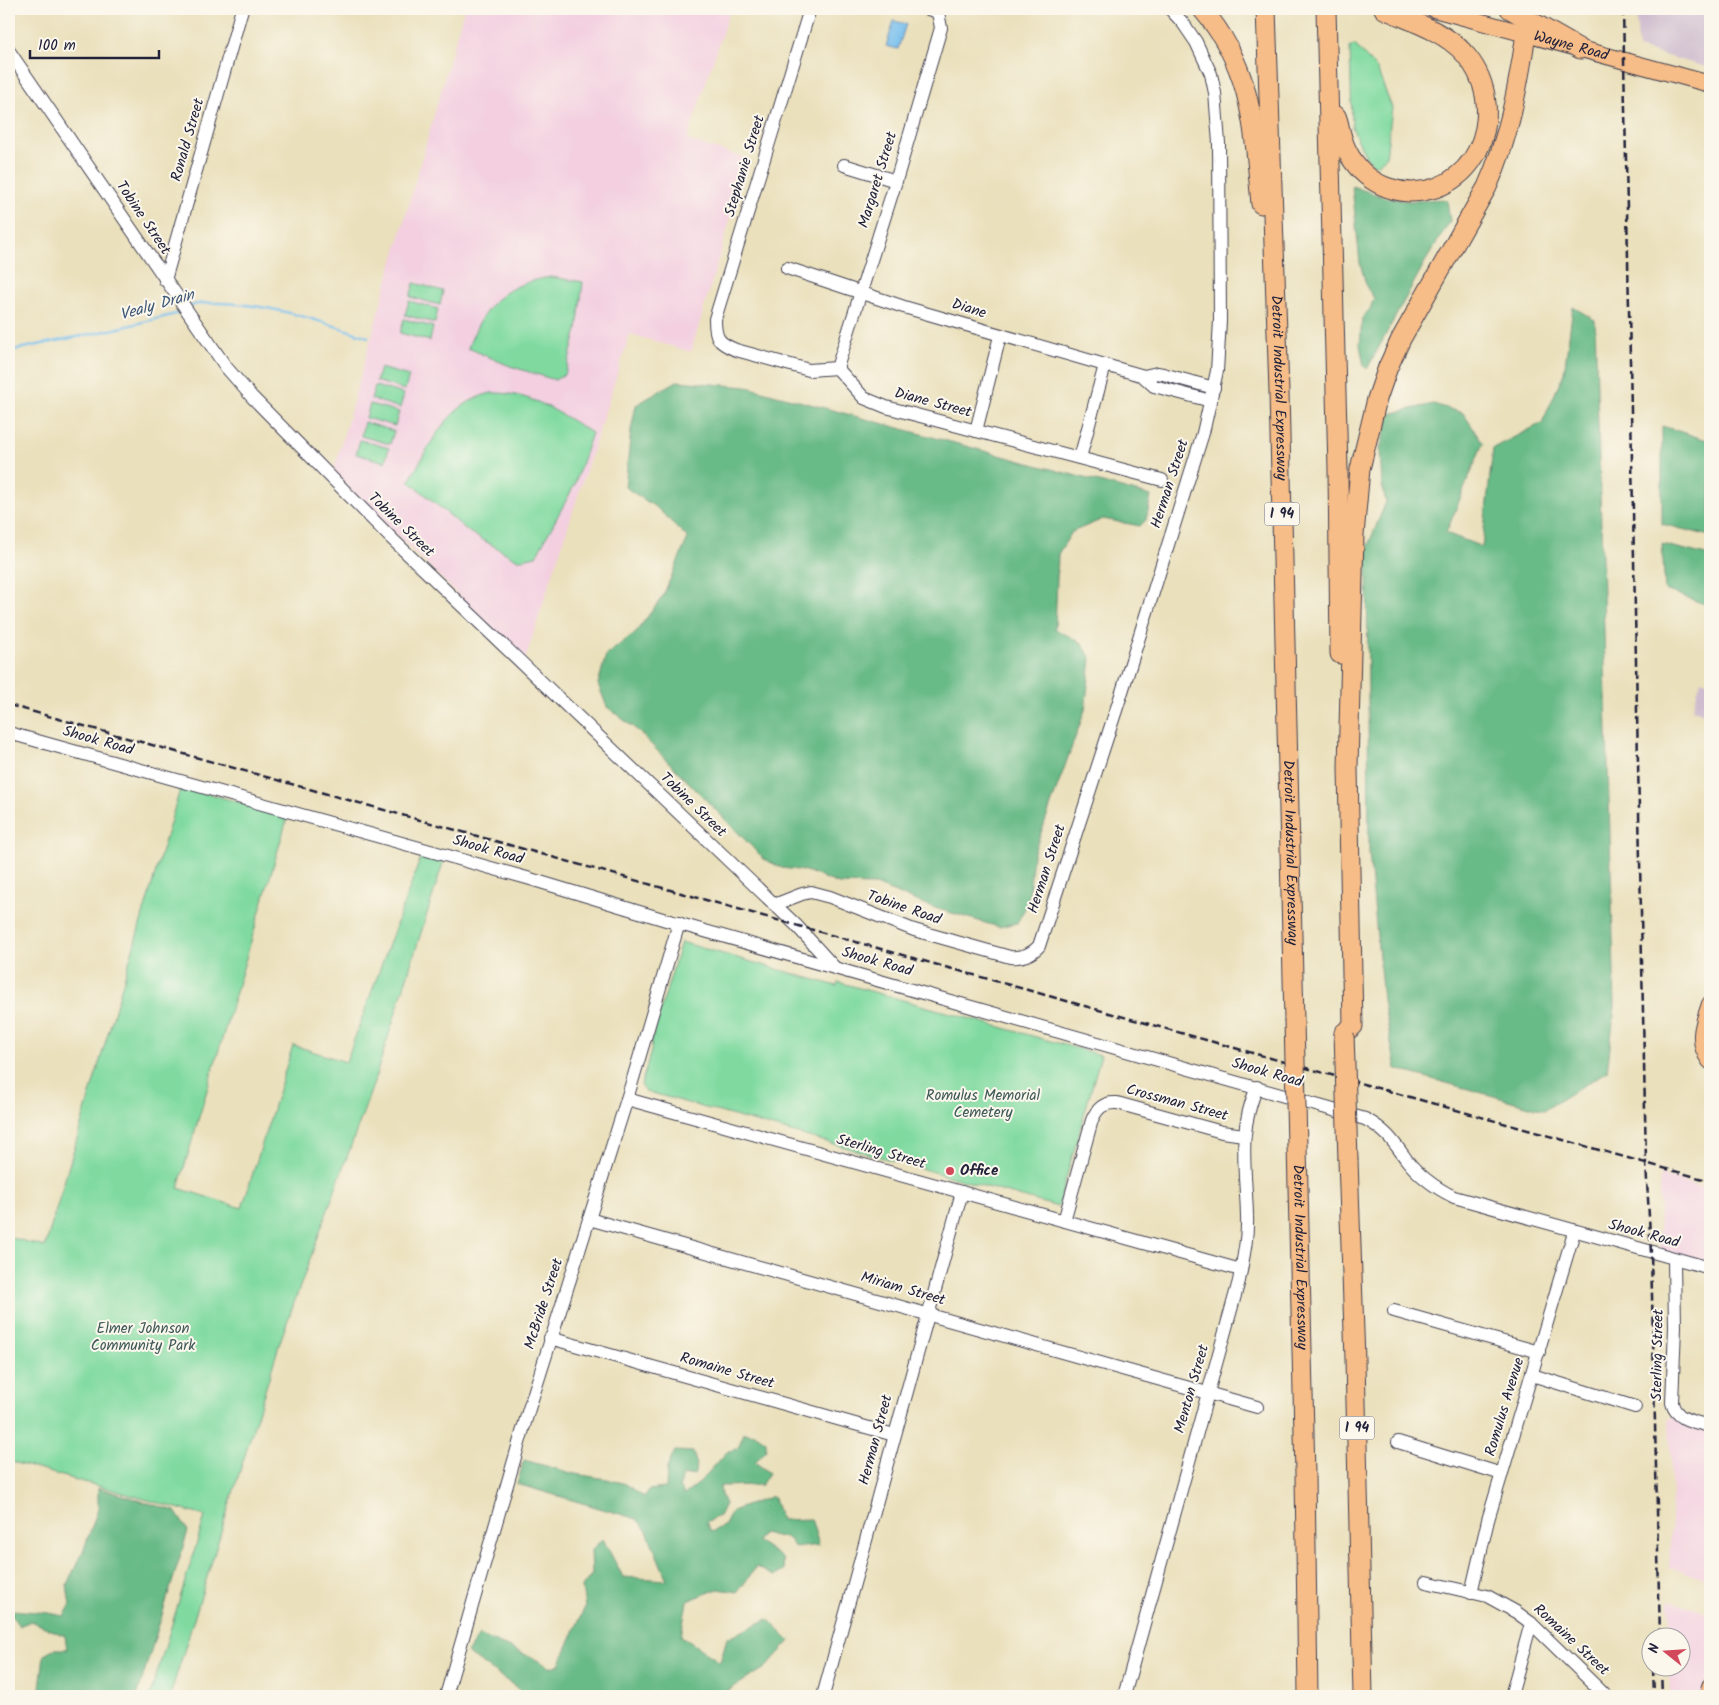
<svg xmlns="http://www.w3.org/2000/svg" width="1719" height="1705" viewBox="0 0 1719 1705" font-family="Kalam,sans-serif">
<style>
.built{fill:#f3cfe0}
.industrial{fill:#cfbdcf}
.green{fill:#80daa0;stroke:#517e6e}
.forest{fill:#68ba86;stroke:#456e60}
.water{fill:#74beed;stroke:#4b7094}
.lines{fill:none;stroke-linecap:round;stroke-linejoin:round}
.stream{stroke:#74beed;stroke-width:2.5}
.minor-casing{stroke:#403e4e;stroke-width:14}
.major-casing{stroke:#403e4e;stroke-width:18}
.highway-casing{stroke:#403e4e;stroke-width:21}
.minor{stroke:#fff;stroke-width:12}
.major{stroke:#f7bd88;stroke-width:16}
.highway{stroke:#f7bd88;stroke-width:19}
.rail{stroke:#22223b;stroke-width:2.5;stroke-dasharray:8 4;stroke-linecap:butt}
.highway-bridge-casing{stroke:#403e4e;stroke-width:21;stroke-linecap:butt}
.highway-bridge{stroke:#f7bd88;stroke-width:19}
.poi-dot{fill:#d1495b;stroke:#fbf7ec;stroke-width:2}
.labels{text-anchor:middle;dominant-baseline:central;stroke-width:4;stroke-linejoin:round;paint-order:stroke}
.shield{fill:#fbf7ec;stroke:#636270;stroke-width:1}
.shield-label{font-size:14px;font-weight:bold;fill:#22223b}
.street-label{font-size:15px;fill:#22223b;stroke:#fbf7ec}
.park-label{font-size:15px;fill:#3e5959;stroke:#fbf7ec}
.poi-label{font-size:15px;font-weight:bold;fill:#22223b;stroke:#fbf7ec;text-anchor:start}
.water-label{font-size:16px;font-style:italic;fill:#3f5979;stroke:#fbf7ec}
</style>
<rect width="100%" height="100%" fill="#fbf7ec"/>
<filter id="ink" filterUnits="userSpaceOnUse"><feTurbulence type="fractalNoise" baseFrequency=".02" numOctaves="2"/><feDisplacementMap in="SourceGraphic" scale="10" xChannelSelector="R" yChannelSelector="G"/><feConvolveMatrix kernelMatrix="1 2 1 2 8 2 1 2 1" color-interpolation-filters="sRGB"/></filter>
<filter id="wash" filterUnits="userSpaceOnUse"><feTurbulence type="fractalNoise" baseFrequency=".0096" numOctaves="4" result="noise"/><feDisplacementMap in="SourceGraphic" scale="20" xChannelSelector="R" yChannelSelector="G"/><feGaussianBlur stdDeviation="1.12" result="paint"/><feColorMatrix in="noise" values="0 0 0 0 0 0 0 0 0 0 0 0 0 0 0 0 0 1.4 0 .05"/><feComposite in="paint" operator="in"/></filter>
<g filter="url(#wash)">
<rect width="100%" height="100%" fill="#eae0bc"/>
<g class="built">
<polygon points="464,9 730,9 687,140 748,159 691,352 630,334 525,660 333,473"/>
<polygon points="1660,1175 1710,1190 1710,1264 1659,1250"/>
<polygon points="1674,1417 1710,1422 1710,1580 1669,1567 1672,1497 1669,1420"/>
<polygon points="1669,1601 1710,1613 1710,1668 1702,1696 1671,1696 1670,1668 1682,1668 1682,1638 1670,1637"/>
</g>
<g class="industrial">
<polygon points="1636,9 1710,9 1710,68 1638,48"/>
<polygon points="1701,680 1710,683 1710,715 1692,710"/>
</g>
<g class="green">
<polygon points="1355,45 1377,69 1392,108 1386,157 1375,166 1366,157 1352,127 1350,46"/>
<path d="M551 277 583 282 577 330 565 374 555 380 510 366 468 348C484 304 504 284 551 277Z"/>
<polygon points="414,283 443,291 440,305 410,297"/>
<polygon points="409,301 438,309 435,323 405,315"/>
<polygon points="404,319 433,327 430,341 400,333"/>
<polygon points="380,368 409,376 405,390 376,381"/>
<polygon points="375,386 404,394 400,408 371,399"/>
<path d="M491 393C533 392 558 413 592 433L574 486 536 556 518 560 469 532 409 481C431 444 446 404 491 393Z"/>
<polygon points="370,404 399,412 395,426 366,418"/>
<polygon points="364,422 394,431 390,444 361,436"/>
<polygon points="360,440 389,448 385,462 356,454"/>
<polygon points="181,786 288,816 178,1188 242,1208 293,1045 346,1062 422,854 444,860 372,1088 281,1339 170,1696 150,1696 205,1516 9,1461 9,1237 45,1247"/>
<polygon points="681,942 837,986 838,982 1101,1055 1058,1207 645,1091 641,1085 651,1051 652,1039"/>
</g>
<g class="forest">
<path d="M1352 186C1371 193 1392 201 1413 201 1425 201 1435 198 1447 200L1450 221 1425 262 1367 369 1364 366 1360 345 1362 318 1370 309 1374 298 1367 288 1360 263Z"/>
<polygon points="1573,307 1595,320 1615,1007 1607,1071 1544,1110 1396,1069 1383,1000 1369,852 1367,548 1386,502 1382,485 1380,449 1390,414 1433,404 1463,413 1483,443 1446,533 1482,547 1493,448 1542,423 1564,373"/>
<polygon points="677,381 747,387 1151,496 1146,520 1140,526 1103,519 1072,532 1058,554 1055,629 1082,643 1091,659 1085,710 1033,855 1028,903 1017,923 999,927 935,908 875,885 839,884 806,871 782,868 764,859 637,730 607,707 598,684 606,655 636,632 663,596 688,538 657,508 625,487 631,430 636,405"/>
<polygon points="1662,426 1710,441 1710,536 1662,524"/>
<polygon points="1662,544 1710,556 1710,606 1665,590"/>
<polygon points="744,1433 756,1434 766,1441 766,1451 755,1462 769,1473 761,1485 720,1486 721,1495 725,1504 719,1516 706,1522 711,1532 725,1525 732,1511 773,1496 781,1520 811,1519 819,1545 795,1548 789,1539 763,1533 757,1541 782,1558 784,1571 774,1576 756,1567 738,1592 718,1589 687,1601 681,1636 720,1662 727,1638 768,1619 790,1641 765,1668 719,1696 521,1696 523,1692 467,1653 479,1635 531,1657 550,1667 559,1665 585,1607 582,1587 592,1574 591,1550 603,1539 623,1577 667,1580 647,1531 637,1519 517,1484 524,1460 575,1474 607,1479 626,1484 644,1497 649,1490 666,1488 667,1468 675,1451 693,1452 697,1465 694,1475 682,1476 680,1487 684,1495 697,1485 727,1452 738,1448"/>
<polygon points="98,1488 175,1511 188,1531 137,1696 39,1696 44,1655 55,1649 67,1649 65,1636 31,1621 19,1626 12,1616 11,1610 49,1613 64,1616 70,1606 67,1584 84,1549 98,1509"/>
</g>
<polygon class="water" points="894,21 906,24 898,49 886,46"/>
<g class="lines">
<g class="stream">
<path d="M189 307C199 302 209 303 219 303 271 304 320 321 368 337"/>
<polyline points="9,351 115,329 176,314 182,311"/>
</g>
</g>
</g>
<g filter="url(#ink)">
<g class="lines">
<defs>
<g id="minor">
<path d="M810 9 715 319C715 338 718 343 736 350L809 370 837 368 864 398 886 407 1162 480"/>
<polyline points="9,51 186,309 226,367 252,397 391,538 796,925 834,967"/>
<polyline points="844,165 896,181"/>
<polyline points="787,268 904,307 1105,365 1144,376 1157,373 1163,374 1214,388"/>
<polyline points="165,280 242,9"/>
<polyline points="837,368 896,181 941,28 938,12 928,9"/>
<polyline points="1143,376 1154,386 1211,401"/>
<polyline points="976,431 1000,336"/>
<polyline points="1080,458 1105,365"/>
<path d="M9 733 527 878 666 920 1365 1119C1386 1130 1393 1141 1406 1159 1418 1175 1436 1188 1454 1197L1710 1268"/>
<path d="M774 905 802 894 811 892 830 897 914 930 1010 957C1022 958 1031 955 1039 946L1121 695 1203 433 1217 371 1220 321 1219 143 1215 93 1211 74 1196 42 1183 23 1170 9"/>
<polyline points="627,1099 1241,1270"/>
<polyline points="589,1219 1257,1407"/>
<path d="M1064 1221 1092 1120C1097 1108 1104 1102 1117 1103L1222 1132 1244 1135"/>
<path d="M1674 1259 1675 1327 1672 1403C1676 1420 1695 1422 1710 1426"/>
<polyline points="1394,1311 1539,1352"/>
<polyline points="550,1338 894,1435"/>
<polyline points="1532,1375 1635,1407"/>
<polyline points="1398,1442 1502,1474"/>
<polyline points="1426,1582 1487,1596 1516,1612 1531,1623 1606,1696"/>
<polyline points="1471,1593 1488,1520 1574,1232"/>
<polyline points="446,1696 528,1412 627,1099 679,923"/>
<polyline points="823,1696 962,1192"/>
<path d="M1124 1696 1239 1281C1243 1259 1248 1238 1247 1216 1246 1168 1237 1134 1257 1087"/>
<polyline points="1511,1696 1531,1623"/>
</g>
<g id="major">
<path id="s1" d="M1434 9 1710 84"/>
<path d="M1710 1004C1703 1024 1696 1042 1710 1061"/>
<polyline points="1708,1696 1710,1686"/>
</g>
<g id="highway">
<path d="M1202 9C1253 68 1254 130 1261 204"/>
<path id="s2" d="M1266 9 1279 392 1294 1020"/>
<polyline points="1326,9 1338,469 1340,654"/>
<polyline points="1510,9 1580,49"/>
<path d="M1336 116C1339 122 1339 128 1341 134 1345 151 1354 165 1367 176 1379 186 1396 192 1412 192 1484 190 1509 102 1464 53 1444 31 1411 21 1384 9"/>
<path d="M1344 1033 1353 1026 1348 767 1354 535 1360 469 1377 399 1388 367 1401 339 1487 187C1509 138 1518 87 1526 34"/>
<path id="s3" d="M1297 1146 1305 1474 1308 1696"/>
<polyline points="1348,1160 1355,1360 1363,1696"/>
</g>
</defs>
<use href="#minor" class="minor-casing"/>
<use href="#major" class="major-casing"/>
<use href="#highway" class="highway-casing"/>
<use href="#minor" class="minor"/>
<use href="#major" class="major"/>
<use href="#highway" class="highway"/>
<g class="rail">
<polyline points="1623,9 1646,1163 1651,1253 1660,1638"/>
<polyline points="9,705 1710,1181"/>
<polyline points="1653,1668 1654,1696"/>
<polyline points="1661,1668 1662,1696"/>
</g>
<defs>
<g id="highway-bridge">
<polyline points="1294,1020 1297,1146"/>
<polyline points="1344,1033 1348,1160"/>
</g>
</defs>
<use href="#highway-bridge" class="highway-bridge-casing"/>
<use href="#highway-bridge" class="highway-bridge"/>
</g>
</g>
<circle class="poi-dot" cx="950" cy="1171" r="5"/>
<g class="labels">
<g class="shield">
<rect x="1264.5" y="502.5" width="35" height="23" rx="4"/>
<rect x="1339.5" y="1416.5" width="35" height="23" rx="4"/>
</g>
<g class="shield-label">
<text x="1282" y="514">I 94</text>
<text x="1357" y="1428">I 94</text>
</g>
<g class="street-label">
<text stroke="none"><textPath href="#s1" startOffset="142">Wayne Road</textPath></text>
<text transform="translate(188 140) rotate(-74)">Ronald Street</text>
<text transform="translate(745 166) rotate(-73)">Stephanie Street</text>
<text transform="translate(878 180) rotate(-73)">Margaret Street</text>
<text transform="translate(143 218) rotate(56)">Tobine Street</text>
<text transform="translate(969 309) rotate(17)">Diane</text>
<text stroke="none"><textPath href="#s2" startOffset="379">Detroit Industrial Expressway</textPath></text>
<text transform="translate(933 403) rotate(15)">Diane Street</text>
<text transform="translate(1170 484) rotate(-72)">Herman Street</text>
<text transform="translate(401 525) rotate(44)">Tobine Street</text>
<text transform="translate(98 741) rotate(16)">Shook Road</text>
<text transform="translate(693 805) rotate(44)">Tobine Street</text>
<text transform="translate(488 850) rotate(16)">Shook Road</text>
<text stroke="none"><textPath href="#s2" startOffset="844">Detroit Industrial Expressway</textPath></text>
<text transform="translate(1047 869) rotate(-72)">Herman Street</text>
<text transform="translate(904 908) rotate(19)">Tobine Road</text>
<text transform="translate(877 962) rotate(16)">Shook Road</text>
<text transform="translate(1267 1073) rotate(16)">Shook Road</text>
<text transform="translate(1177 1103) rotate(15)">Crossman Street</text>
<text transform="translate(881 1152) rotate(16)">Sterling Street</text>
<text transform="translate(1644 1234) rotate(15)">Shook Road</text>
<text stroke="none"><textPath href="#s3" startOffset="111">Detroit Industrial Expressway</textPath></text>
<text transform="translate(903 1289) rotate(16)">Miriam Street</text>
<text transform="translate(544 1304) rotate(-72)">McBride Street</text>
<text transform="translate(1658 1355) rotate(-89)">Sterling Street</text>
<text transform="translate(727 1371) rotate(16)">Romaine Street</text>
<text transform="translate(1192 1389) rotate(-74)">Menton Street</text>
<text transform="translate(1505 1407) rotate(-73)">Romulus Avenue</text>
<text transform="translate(876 1440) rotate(-75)">Herman Street</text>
<text transform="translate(1571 1640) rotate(43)">Romaine Street</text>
</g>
<g class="park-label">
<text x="983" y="1096">Romulus Memorial<tspan x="983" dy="17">Cemetery</tspan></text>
<text x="143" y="1329">Elmer Johnson<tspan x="143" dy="17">Community Park</tspan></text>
</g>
<g class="poi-label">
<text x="960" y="1171">Office</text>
</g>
<g class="water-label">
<text transform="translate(157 305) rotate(-16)">Vealy Drain</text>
</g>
</g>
<rect width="1719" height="1705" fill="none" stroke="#fbf7ec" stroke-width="30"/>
<g transform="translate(1666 1652) rotate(287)"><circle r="24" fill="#fbf7ec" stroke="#a4a2a5"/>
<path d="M0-4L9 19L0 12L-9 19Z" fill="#d1495b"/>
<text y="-8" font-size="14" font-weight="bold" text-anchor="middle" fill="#22223b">N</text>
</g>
<path d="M30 50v8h129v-8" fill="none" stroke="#22223b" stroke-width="2.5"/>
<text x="38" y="50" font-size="15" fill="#22223b" stroke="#fbf7ec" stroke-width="4" paint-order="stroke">100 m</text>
</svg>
